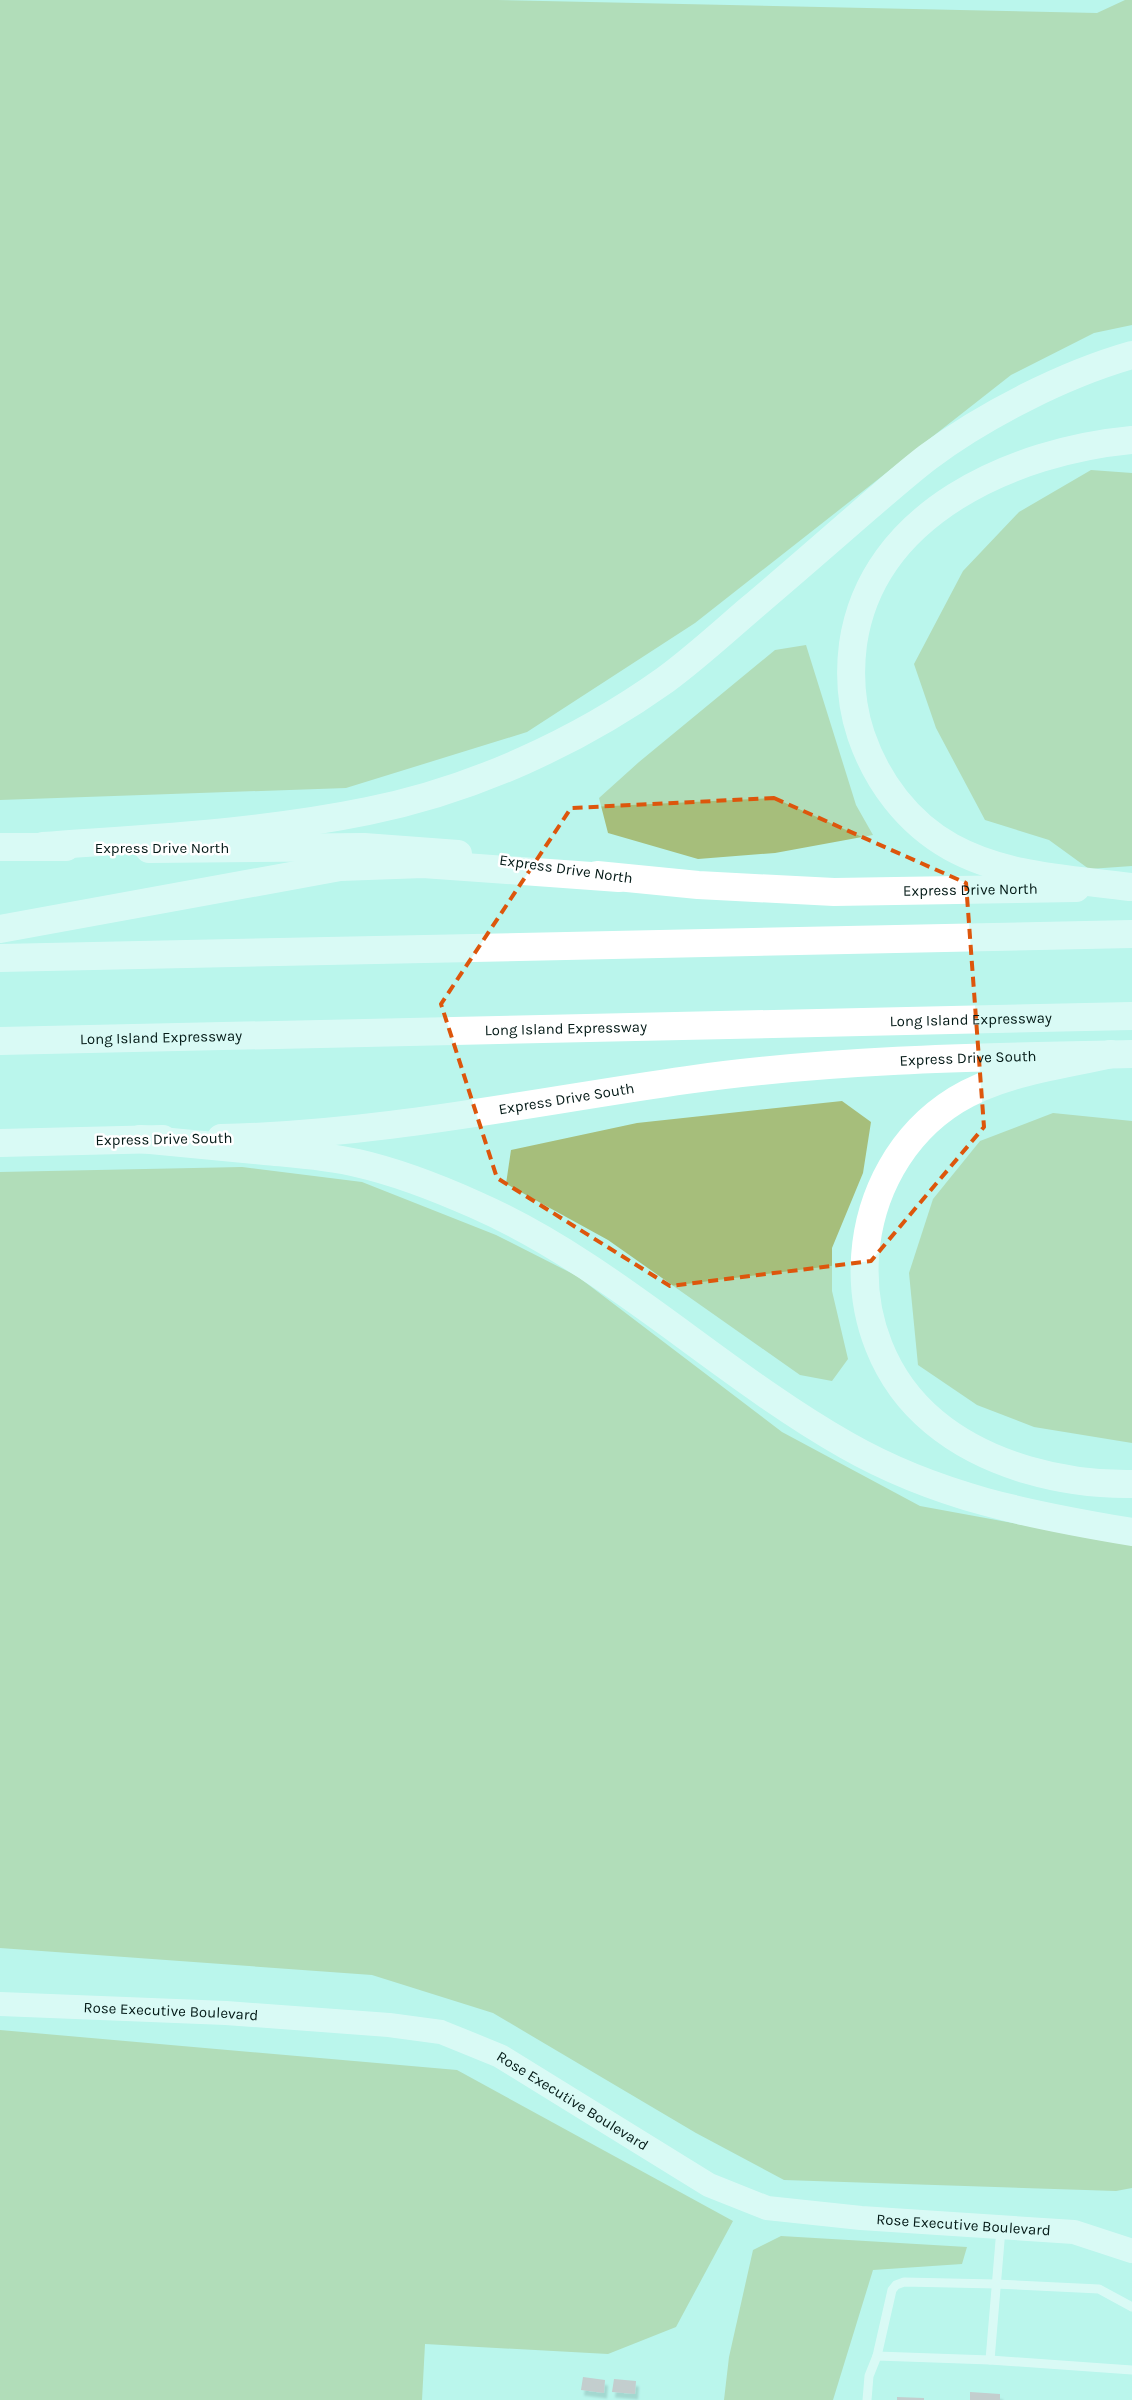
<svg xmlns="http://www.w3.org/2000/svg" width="1132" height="2400" viewBox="0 0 1132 2400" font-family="Karla,sans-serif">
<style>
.forest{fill:#a6be7b}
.building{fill:#cf9da8;filter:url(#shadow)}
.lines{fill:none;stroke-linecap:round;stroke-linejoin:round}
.service{stroke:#fff;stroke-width:9}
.tertiary{stroke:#fff;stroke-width:24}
.primary{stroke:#fff;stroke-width:28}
.motorway{stroke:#fff;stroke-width:28}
.marked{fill:none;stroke:#dd560c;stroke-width:4;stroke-dasharray:10 6;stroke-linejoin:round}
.labels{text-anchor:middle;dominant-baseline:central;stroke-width:5;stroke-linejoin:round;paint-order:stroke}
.street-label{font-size:15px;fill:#031916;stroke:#fff}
</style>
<defs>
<filter id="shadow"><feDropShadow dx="3" dy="5.5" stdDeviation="1" flood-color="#0004"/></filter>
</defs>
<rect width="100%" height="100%" fill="#baf5ec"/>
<g class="forest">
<polygon points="0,0 497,0 1097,13 1125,0 1132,0 1132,325 1094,333 1011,375 695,623 527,732 346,788 0,800"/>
<polygon points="1091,470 1132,473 1132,866 1089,869 1049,840 985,820 936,728 914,664 963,571 1019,512"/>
<polygon points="806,645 856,805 873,835 775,853 698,859 608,833 599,798 639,762 775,650"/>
<polygon points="842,1101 871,1122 863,1173 832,1248 832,1291 848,1359 832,1381 800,1375 608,1240 506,1184 511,1150 637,1123"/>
<polygon points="1053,1113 1132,1121 1132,1443 1034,1427 977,1405 918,1365 909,1273 933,1199 980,1141"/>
<polygon points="242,1167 362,1182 496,1235 577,1276 782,1432 920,1506 1132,1545 1132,2188 1116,2191 784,2180 696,2133 493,2013 372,1975 0,1948 0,1172"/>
<polygon points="0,2030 457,2070 733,2221 676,2327 608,2354 425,2344 422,2400 0,2400"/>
<polygon points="781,2236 967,2247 962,2264 873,2270 833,2400 724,2400 729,2357 753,2250"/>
</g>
<g class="building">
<polygon points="583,2377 605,2380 604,2393 581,2390"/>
<polygon points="614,2379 636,2381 635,2394 612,2392"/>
<polygon points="970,2392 1000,2394 1000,2400 970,2400"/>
<polygon points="897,2397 924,2398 924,2400 897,2400"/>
</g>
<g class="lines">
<g class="service">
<polyline points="877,2356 892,2290 896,2285 904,2282 996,2284 1099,2289 1132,2307"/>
<polyline points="990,2360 1001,2229"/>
<polyline points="867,2400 869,2376 877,2356 990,2360 1132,2370"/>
</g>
<path class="tertiary" id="s1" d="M0 2004 226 2013 389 2025 441 2032 500 2056 709 2185 767 2208 861 2218 1074 2232 1132 2251"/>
<g class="primary">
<polyline points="0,847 66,847"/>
<polyline points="149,849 364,847 458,854"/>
<path id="s2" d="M597 875 698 885 834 892 1076 888"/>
<path id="s3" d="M221 1138C378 1135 532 1102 687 1080 834 1059 983 1057 1132 1054"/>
<polyline points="0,1143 163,1139"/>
</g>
<g class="motorway">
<path d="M43 846C151 838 261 833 368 811 473 790 578 742 665 680 695 658 722 633 750 609 789 576 828 542 867 508 887 491 907 473 928 457 984 415 1065 374 1132 355"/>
<path d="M1130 887C1070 879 1005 877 951 847 908 823 877 782 861 735 851 705 849 675 853 644 872 512 1014 451 1132 440"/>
<polyline points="0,929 340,867 423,864 619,878"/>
<polyline points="0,958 1132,934"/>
<path id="s4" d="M0 1041 1132 1016"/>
<path d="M1111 1054C1059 1066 1002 1072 956 1100 845 1169 832 1338 934 1422 987 1466 1064 1485 1132 1484"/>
<path d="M140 1139C182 1143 224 1147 265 1151 296 1154 327 1156 357 1163 397 1172 438 1188 476 1205 610 1264 719 1373 846 1445 937 1497 1030 1515 1132 1532"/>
</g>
</g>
<path d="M0 0H1132V2400H0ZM774 798 966 883 984 1127 871 1261 670 1286 497 1178 441 1004 571 808Z" fill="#baf5ec" fill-opacity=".55" fill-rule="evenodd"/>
<path class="marked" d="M774 798 966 883 984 1127 871 1261 670 1286 497 1178 441 1004 571 808Z"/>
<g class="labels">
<g class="street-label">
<text x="162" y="848">Express Drive North</text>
<text transform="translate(566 869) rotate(8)">Express Drive North</text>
<text stroke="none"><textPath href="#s2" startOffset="374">Express Drive North</textPath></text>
<text stroke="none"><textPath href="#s4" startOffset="971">Long Island Expressway</textPath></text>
<text stroke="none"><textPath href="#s4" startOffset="566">Long Island Expressway</textPath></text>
<text stroke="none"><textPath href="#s4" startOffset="161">Long Island Expressway</textPath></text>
<text stroke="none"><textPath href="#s3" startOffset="752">Express Drive South</textPath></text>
<text stroke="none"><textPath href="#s3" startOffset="348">Express Drive South</textPath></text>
<text transform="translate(164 1139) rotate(-1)">Express Drive South</text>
<text stroke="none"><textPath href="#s1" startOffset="171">Rose Executive Boulevard</textPath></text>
<text stroke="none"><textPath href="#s1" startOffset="591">Rose Executive Boulevard</textPath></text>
<text stroke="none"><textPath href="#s1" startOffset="1011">Rose Executive Boulevard</textPath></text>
</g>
</g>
</svg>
